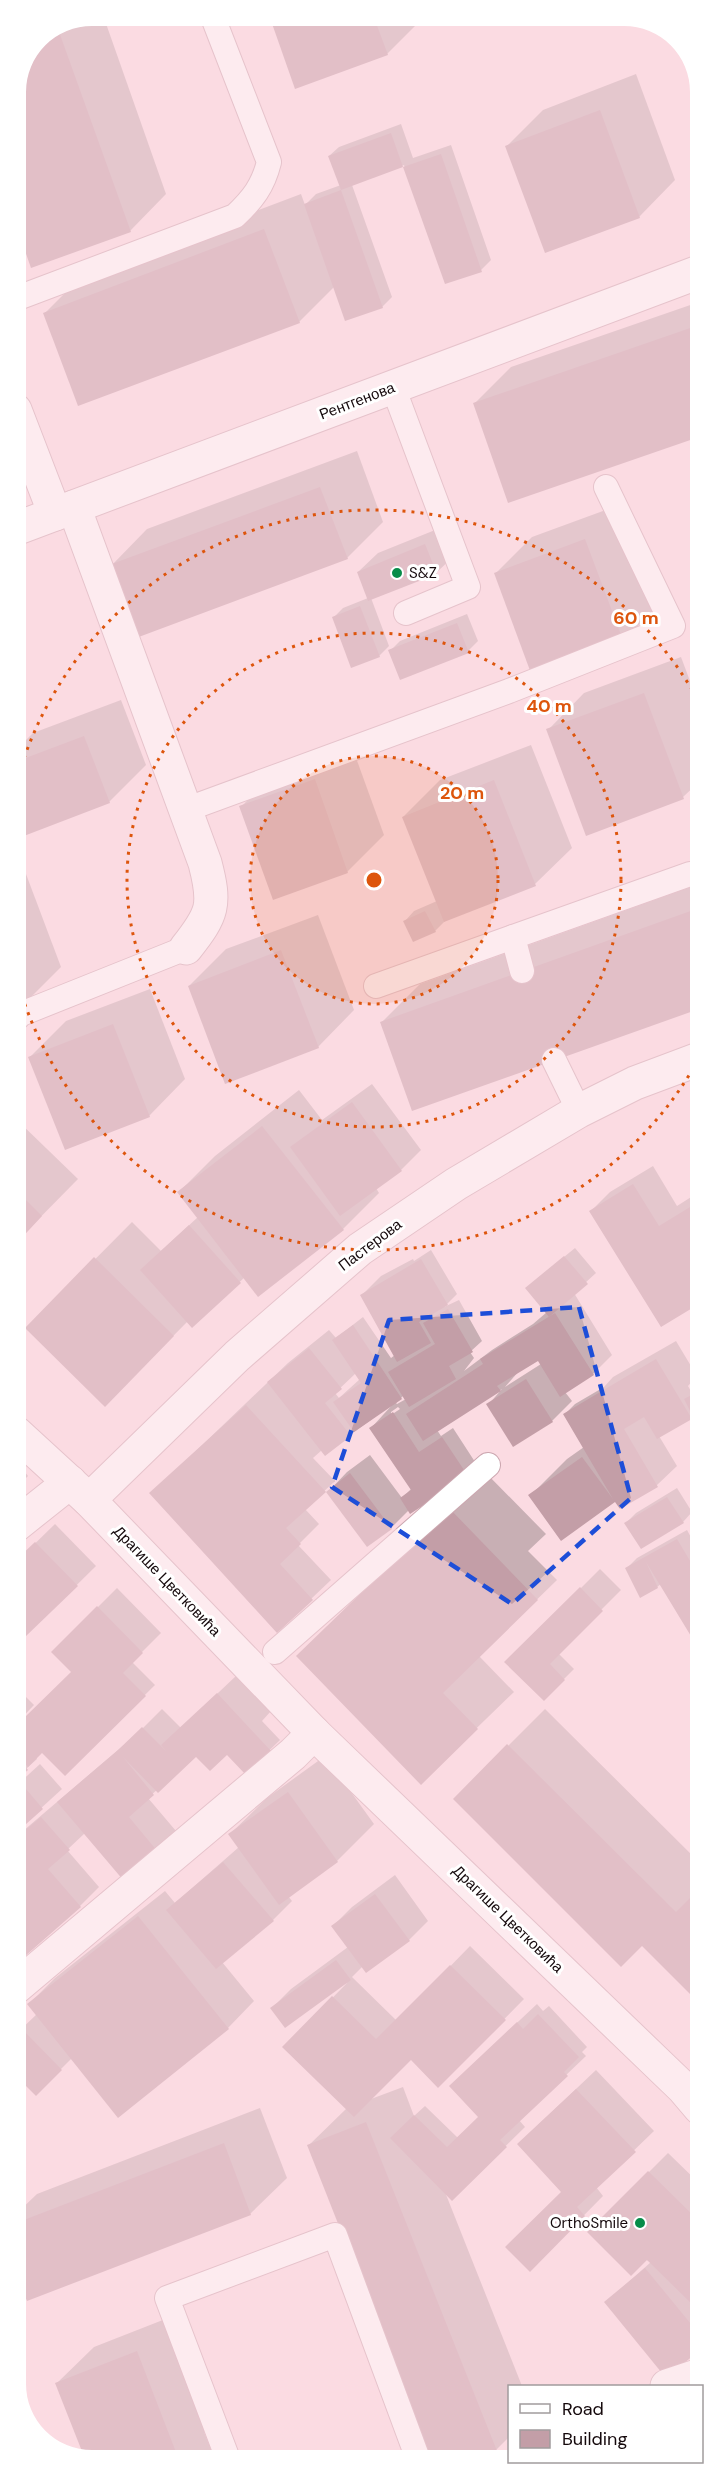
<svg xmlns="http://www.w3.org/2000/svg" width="715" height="2475" viewBox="0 0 715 2475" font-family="'DM Sans',sans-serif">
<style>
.shadow{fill:#0003;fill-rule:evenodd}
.building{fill:#c39ea7}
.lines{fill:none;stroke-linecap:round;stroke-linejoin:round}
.lane-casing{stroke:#cca7b0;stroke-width:26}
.street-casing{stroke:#cca7b0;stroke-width:35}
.lane{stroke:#fff;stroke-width:24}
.street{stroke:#fff;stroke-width:33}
.marked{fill:none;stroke:#1d4ed8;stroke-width:4.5;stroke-dasharray:12 8;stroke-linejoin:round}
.ring{fill:none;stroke:#dd550c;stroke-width:3;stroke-dasharray:3 6}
.poi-dot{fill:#078c49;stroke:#fff;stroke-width:2}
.labels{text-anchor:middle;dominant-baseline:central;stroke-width:6;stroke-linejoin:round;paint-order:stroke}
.street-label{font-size:15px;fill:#14080b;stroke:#fff}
.poi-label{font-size:15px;fill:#14080b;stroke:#fff;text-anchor:start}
.centre{fill:#dd550c;stroke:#fff;stroke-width:3}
.ring-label{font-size:18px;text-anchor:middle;font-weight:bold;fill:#dd550c;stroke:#fff;stroke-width:6;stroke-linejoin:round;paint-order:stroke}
</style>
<rect width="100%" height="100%" fill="#fbdbe2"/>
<g class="shadow">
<polygon points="92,15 103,15 166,194 130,231 15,218 15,92 38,37"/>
<polygon points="270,15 423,15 424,17 387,54"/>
<polygon points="636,74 675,180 639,217 507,146 543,110"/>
<polygon points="401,124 413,158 451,145 491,260 481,270 446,282 404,165 352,185 392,297 382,307 335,286 299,322 44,314 81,277 301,194 305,205 316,194 341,185 329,156 339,147"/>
<polygon points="699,302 699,435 475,403 511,367"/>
<polygon points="357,451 383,522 347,558 111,566 147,529"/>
<polygon points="622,504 659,605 623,641 496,573 532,537"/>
<polygon points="445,526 456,554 436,573 371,598 389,646 379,656 333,618 343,608 368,598 358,572 378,553"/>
<polygon points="467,614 478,641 468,651 401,678 390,651 400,641"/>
<polygon points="681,657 699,705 699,782 683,797 548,730 584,693"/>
<polygon points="121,700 146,765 109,802 16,837 15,751 33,733"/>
<polygon points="351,744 384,835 347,872 241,807 277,770"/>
<polygon points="531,745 572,848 535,884 445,921 435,931 405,921 414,911 437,901 403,817 440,780"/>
<polygon points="26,874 61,967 24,1004 16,1007 16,878"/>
<polygon points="699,884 699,1007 413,1109 381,1023 420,984"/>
<polygon points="318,915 354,1010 318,1047 189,986 226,949"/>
<polygon points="150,989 185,1079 149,1116 30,1057 66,1021"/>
<polygon points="372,1084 421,1150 401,1170 376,1188 379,1193 343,1229 245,1277 192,1326 188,1321 105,1405 27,1328 132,1222 161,1251 198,1217 179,1192 215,1156 299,1090 322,1120"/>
<polygon points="16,1119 78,1179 16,1242"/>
<polygon points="653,1166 677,1206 699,1192 699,1302 661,1325 591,1211 610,1192"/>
<path d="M575 1248 596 1273 574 1293 612 1355 593 1374 565 1392 572 1401 552 1421 514 1445 488 1405 502 1389 437 1430 441 1436 453 1428 477 1465 409 1510 391 1528 328 1492 347 1472 370 1455 402 1498 412 1488 371 1428 394 1403 350 1435 322 1450 313 1458 335 1481 305 1509 319 1524 298 1545 331 1580 311 1599 151 1494 288 1363 329 1330 336 1338 363 1317 391 1358 395 1355 362 1295 381 1276 413 1259 414 1261 431 1250 457 1294 444 1307 459 1300 482 1341 470 1352 474 1358 464 1371 492 1350 533 1324 547 1312 537 1279ZM538 1359 541 1364 505 1387 520 1370ZM356 1373 360 1379 339 1398 335 1393ZM404 1395 406 1399 397 1404 396 1403ZM398 1407 400 1409 391 1415V1412Z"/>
<polygon points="676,1341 697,1376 688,1386 692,1393 699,1386 699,1425 694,1415 659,1436 677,1466 657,1485 620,1507 615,1499 530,1496 567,1459 584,1447 565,1414 575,1404 604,1387 613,1377"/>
<polygon points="16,1461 28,1476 16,1488"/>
<polygon points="486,1473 546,1534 528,1551 557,1580 479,1656 514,1692 421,1782 298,1656"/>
<polygon points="677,1488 692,1512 683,1522 626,1523 636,1513"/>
<polygon points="55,1524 96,1566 26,1635 16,1625 16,1562"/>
<polygon points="687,1530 699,1552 699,1648 661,1584 657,1587 627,1568 637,1558"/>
<polygon points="600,1569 621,1590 558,1653 574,1669 544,1699 507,1662"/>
<polygon points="117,1588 161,1633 132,1662 155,1685 65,1774 42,1751 36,1757 37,1759 16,1778 16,1728 73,1671 53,1652"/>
<polygon points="16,1648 22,1654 16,1660"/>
<polygon points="237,1675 271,1711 262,1721 280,1740 246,1773 227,1753 196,1754 148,1798 176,1831 157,1851 85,1833 67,1850 99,1887 80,1906 16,1947 16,1837 139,1732 162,1709 181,1728"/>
<polygon points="16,1687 34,1705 16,1724"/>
<polygon points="545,1709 700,1863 700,2002 642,1944 455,1799"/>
<polygon points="325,1756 374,1824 337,1861 288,1896 292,1901 273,1920 222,1962 254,2001 228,2028 72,2058 36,2094 16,2034 37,2014 29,2004 55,1978 165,1891 175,1903 239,1847 230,1834 267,1798"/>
<polygon points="40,1764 62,1789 16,1831 16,1786"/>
<polygon points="395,1875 428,1921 409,1940 363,1966 352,1977 397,2021 470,1946 524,1999 438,2086 411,2058 371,2099 403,2087 414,2116 425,2106 458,2138 479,2117 470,2067 537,2004 543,2011 549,2006 587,2047 582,2052 586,2056 519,2120 525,2127 452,2199 445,2192 522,2386 510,2386 510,2436 496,2450 308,2146 347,2108 284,2047 347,1983 272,2008 291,1989 348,1947 333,1926 352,1907"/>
<polygon points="596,2070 654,2131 596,2187 603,2196 530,2270 563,2192 538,2125"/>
<polygon points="260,2108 287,2178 250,2214 16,2271 16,2214 37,2194"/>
<polygon points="668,2153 700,2184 700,2348 606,2302 651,2262 589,2232"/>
<polygon points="173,2316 215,2422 204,2432 215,2459 87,2460 57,2383 94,2347"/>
</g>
<g class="building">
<polygon points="269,15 373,15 388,55 295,89"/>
<polygon points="58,29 131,232 31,268 15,222 15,92 38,37"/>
<polygon points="600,110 640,218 545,253 505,146"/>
<polygon points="391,133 403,167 341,190 328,156"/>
<polygon points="441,154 482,272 445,284 403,167"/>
<polygon points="341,190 383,308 345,321 304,204"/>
<polygon points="264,229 300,323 78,406 43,313"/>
<polygon points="699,325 699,437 508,503 473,403"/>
<polygon points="320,487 348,559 136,638 109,565"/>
<polygon points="585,539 624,643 532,676 494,573"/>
<polygon points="425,544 437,574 368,601 357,572"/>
<polygon points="360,606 380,657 351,668 332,617"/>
<polygon points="457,623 469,653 400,680 388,650"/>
<polygon points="644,693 684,799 586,836 546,729"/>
<polygon points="84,736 110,803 16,839 15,762"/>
<polygon points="315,779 348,873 273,900 239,806"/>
<polygon points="494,780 536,886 444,922 402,817"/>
<polygon points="699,908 699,1009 412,1111 380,1022"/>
<polygon points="425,911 436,932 413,942 403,921"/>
<polygon points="281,950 319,1048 225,1084 188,986"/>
<polygon points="16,980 25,1005 16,1008"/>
<polygon points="113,1024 150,1117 65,1150 28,1057"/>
<polygon points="352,1102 402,1171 340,1216 290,1147"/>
<polygon points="262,1126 344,1230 258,1297 177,1192"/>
<polygon points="633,1184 659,1226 695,1204 699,1212 699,1304 661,1327 589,1211"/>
<polygon points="16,1190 42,1216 16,1244"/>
<polygon points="189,1225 241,1283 192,1328 140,1270"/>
<polygon points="564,1256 588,1284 549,1317 525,1288"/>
<polygon points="94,1257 174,1336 105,1407 25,1328"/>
<polygon points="421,1259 448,1305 419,1322 431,1343 397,1362 360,1295"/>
<polygon points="448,1309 473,1352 449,1366 456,1379 409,1407 388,1372 435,1344 423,1323"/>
<polygon points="555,1313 594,1375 560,1397 538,1361 497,1386 501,1391 423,1441 406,1414 483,1364 480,1359"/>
<polygon points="353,1325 402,1399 354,1432 333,1402 361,1383 332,1340"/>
<polygon points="309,1348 342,1389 325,1403 351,1436 325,1456 267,1382"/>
<polygon points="656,1359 692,1419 657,1439 644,1417 624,1429 658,1487 620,1509 615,1502 561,1541 528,1495 582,1457 613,1499 563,1414"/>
<polygon points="526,1379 553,1422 513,1447 486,1404"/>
<polygon points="699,1391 699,1429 684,1399"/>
<polygon points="246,1405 326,1492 286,1528 301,1544 280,1564 313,1600 277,1633 149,1493"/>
<polygon points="393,1412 419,1452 442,1437 468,1476 410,1514 400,1498 411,1490 369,1428"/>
<polygon points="350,1473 392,1529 367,1547 326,1492"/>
<polygon points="667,1497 684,1523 641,1549 624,1523"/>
<polygon points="449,1508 538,1600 443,1693 478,1729 421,1785 296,1656"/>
<polygon points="677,1539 699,1576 700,1651 646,1562 658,1588 640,1598 625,1568"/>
<polygon points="35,1542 78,1586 25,1637 16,1628 16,1560"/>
<polygon points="580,1587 603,1611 550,1664 565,1680 544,1701 504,1662"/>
<polygon points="97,1606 143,1653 123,1673 146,1696 65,1776 42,1753 28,1767 16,1754 16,1707 26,1716 71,1672 51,1652"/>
<polygon points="217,1693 271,1751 246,1775 227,1755 210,1771 196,1757 158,1793 123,1757 154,1795 129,1817 158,1852 124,1881 57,1802 117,1751 142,1727 166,1751 161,1745"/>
<polygon points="507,1744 676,1912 700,1888 700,2004 642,1946 621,1967 453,1799"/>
<polygon points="16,1756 28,1770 16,1780"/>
<polygon points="20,1782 43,1809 16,1833 16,1786"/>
<polygon points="288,1792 338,1862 279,1905 228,1834"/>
<polygon points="41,1817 70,1850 48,1869 81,1907 24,1957 16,1949 16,1838"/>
<polygon points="223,1862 274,1921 216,1969 166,1910"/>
<polygon points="375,1894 410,1941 366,1973 331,1926"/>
<polygon points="138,1916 229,2029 118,2118 27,2004"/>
<polygon points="336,1960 351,1980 285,2028 270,2008"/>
<polygon points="450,1965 506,2020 438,2088 411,2060 354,2117 282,2047 332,1996 376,2039"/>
<polygon points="538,2014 579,2057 564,2072 568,2076 500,2140 507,2147 452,2201 390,2138 414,2115 447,2147 478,2117 449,2086 517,2022 523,2029"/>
<polygon points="21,2028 62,2070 36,2096 16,2076 16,2033"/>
<polygon points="576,2089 636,2152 577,2207 585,2216 530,2272 505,2247 561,2192 517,2144"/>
<polygon points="366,2122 497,2451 477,2459 431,2459 307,2145"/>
<polygon points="224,2143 251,2215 27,2301 16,2275 16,2223"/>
<polygon points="648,2171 700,2222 700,2301 694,2306 647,2260 631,2276 587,2232"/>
<polygon points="645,2268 700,2335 700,2350 666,2378 604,2302"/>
<polygon points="137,2351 179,2460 85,2459 55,2383"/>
</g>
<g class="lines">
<defs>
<g id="lane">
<path d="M15 299 235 216C253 199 263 186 269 162L212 15"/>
<polyline points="393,387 468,587 406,613"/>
<polyline points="185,810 509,691 673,626 606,487"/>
<polyline points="522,971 513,937 690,874"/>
<polyline points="376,986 513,937"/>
<polyline points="16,1019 21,1014 186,948"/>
<polyline points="554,1060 579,1111"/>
<polyline points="275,1652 488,1465"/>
<polyline points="228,2459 167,2298 335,2235 418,2459"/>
</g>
<g id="street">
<polyline points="15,410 55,514"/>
<path d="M74 507 205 863C216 905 213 914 186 948"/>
<polyline points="15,529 699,272"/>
<polyline points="16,1433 89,1500 314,1733"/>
<polyline points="89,1500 237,1356 360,1249 456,1184 579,1111 635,1083 699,1059"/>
<polyline points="16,1525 70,1482"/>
<polyline points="16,1987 293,1754 314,1733 683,2088 700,2108"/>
<polyline points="667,2386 700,2375"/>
</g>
</defs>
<use href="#lane" class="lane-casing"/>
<use href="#street" class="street-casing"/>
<use href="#lane" class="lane"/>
<use href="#street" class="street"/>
</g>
<path d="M0 0H715V2475H0ZM579 1307 631 1498 512 1604 332 1487 389 1320Z" fill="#fbdbe2" fill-opacity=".55" fill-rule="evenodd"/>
<path class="marked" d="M579 1307 631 1498 512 1604 332 1487 389 1320Z"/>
<circle cx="374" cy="880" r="124" fill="#dd550c" fill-opacity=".12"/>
<g class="ring">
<circle cx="374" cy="880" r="124"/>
<circle cx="374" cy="880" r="247"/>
<path d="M698 1060A371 371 0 0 1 16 976M16 784A371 371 0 0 1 698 700"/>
</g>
<g class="poi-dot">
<circle cx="397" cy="573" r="6"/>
<circle cx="640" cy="2223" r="6"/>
</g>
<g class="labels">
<g class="street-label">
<text transform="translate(357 401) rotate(-21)">Рентгенова</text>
<text transform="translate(370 1245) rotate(-37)">Пастерова</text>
<text transform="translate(167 1581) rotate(46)">Драгише Цветковића</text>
<text transform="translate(508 1919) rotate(44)">Драгише Цветковића</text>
</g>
<g class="poi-label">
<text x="409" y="573">S&amp;Z</text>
<text x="628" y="2223" text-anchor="end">OrthoSmile</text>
</g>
</g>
<path d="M0 0H715V2475H0ZM92 26H624A66 66 0 0 1 690 92V2384A66 66 0 0 1 624 2450H92A66 66 0 0 1 26 2384V92A66 66 0 0 1 92 26Z" fill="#fff" fill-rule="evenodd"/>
<circle cx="374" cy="880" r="9" class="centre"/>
<g class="ring-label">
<text x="636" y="624">60 m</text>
<text x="549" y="712">40 m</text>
<text x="462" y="799">20 m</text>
</g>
<rect x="508" y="2385" width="195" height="78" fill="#ffffff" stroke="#a19c9d" stroke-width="1.5"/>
<rect x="520" y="2404" width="30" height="9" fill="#ffffff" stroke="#a19c9d" stroke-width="1.5"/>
<text x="562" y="2415" font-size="18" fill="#14080b">Road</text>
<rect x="520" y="2430" width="30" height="18" fill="#c39ea7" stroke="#a19c9d" stroke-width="1.5"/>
<text x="562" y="2445" font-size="18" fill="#14080b">Building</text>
</svg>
